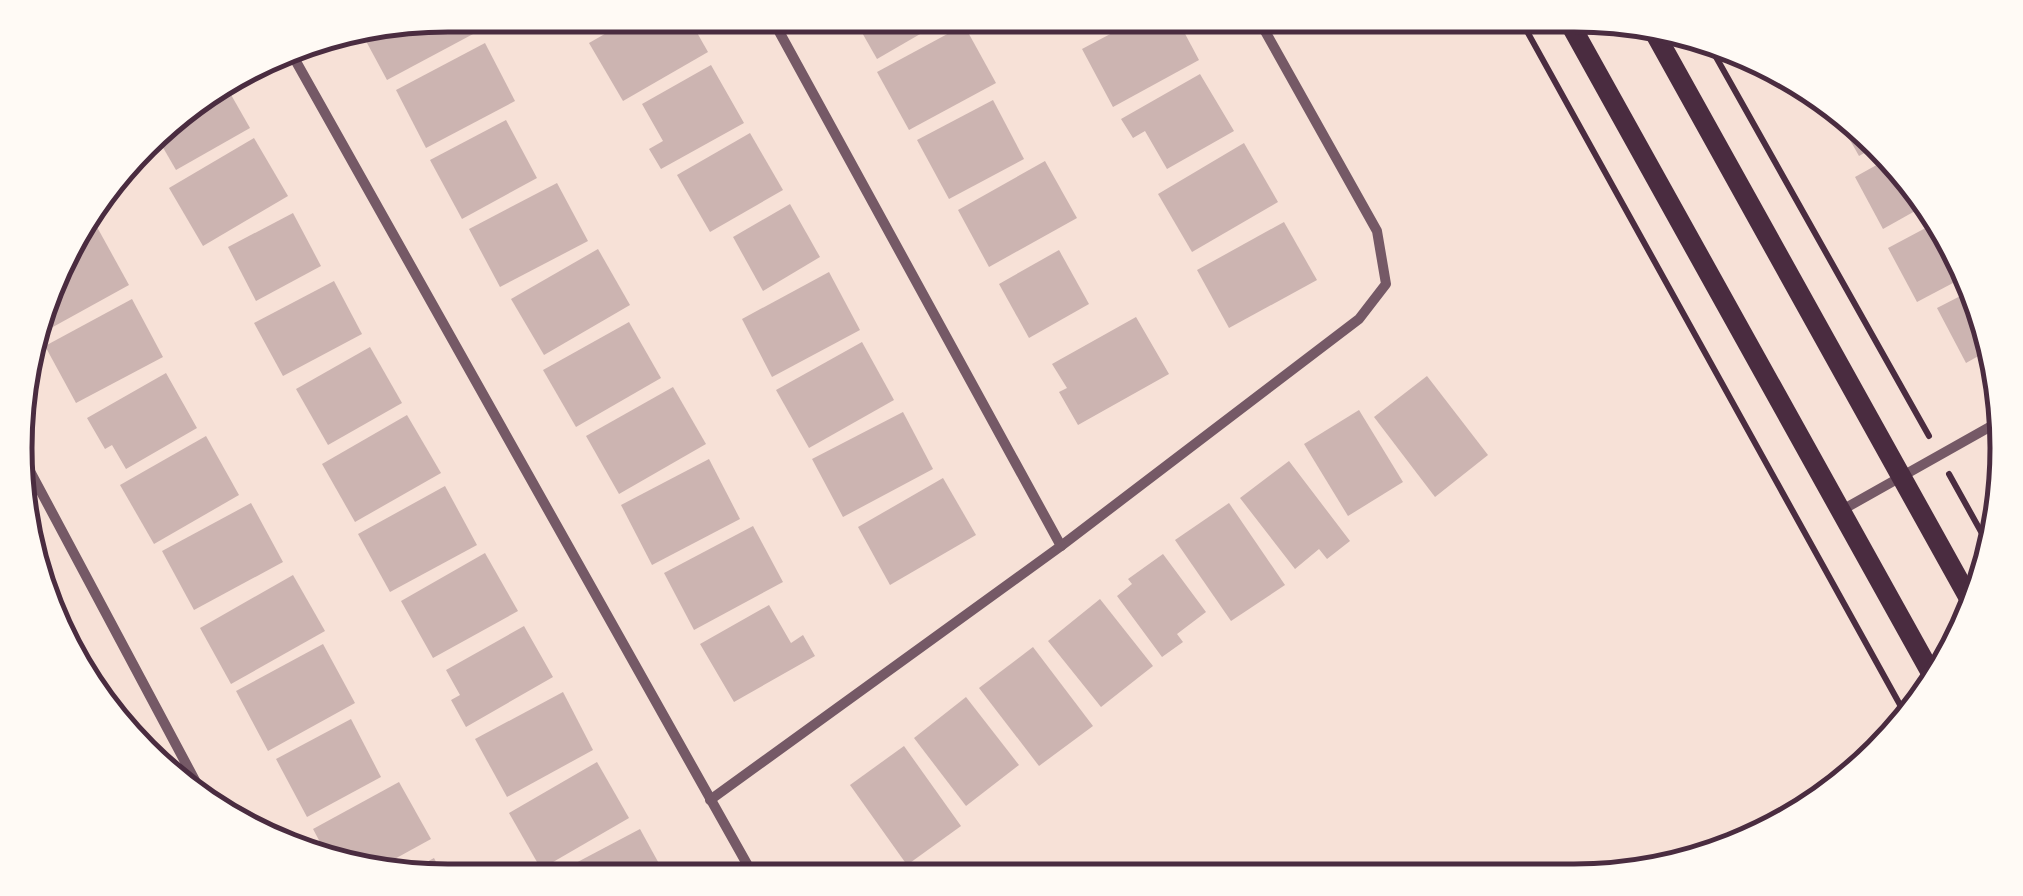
<svg xmlns="http://www.w3.org/2000/svg" width="2023" height="896" viewBox="0 0 2023 896" font-family="'Exo 2',sans-serif">
<style>
.building{fill:#ccb4b1}
.lines{fill:none;stroke-linecap:round;stroke-linejoin:round}
.path{stroke:#4a2c40;stroke-width:6}
.minor{stroke:#755966;stroke-width:10}
.secondary{stroke:#4a2c40;stroke-width:20}
.rim{fill:none;stroke:#4a2c40;stroke-width:5}
</style>
<rect width="100%" height="100%" fill="#f7e1d7"/>
<g class="building">
<polygon points="448,15 466,15 475,33 387,80 360,30"/>
<polygon points="567,15 612,15 576,34"/>
<polygon points="638,15 687,15 708,52 623,101 589,43"/>
<polygon points="852,15 953,15 877,59"/>
<polygon points="1076,15 1120,15 1087,34"/>
<polygon points="1146,15 1175,15 1199,60 1113,107 1082,49"/>
<polygon points="964,25 996,83 909,130 877,72"/>
<polygon points="485,43 515,101 426,148 396,90"/>
<polygon points="711,65 744,123 661,169 649,149 663,141 642,104"/>
<polygon points="1200,74 1234,131 1167,169 1145,131 1133,138 1121,119"/>
<polygon points="226,86 250,128 176,170 154,132 163,122"/>
<polygon points="993,100 1024,159 949,199 917,140"/>
<polygon points="1833,110 1881,141 1882,143 1859,156"/>
<polygon points="506,120 537,178 462,219 430,160"/>
<polygon points="750,133 783,190 710,232 677,175"/>
<polygon points="254,138 288,196 203,246 169,188"/>
<polygon points="1244,143 1278,202 1192,252 1158,194"/>
<polygon points="1891,157 1924,206 1883,229 1855,177"/>
<polygon points="1045,161 1077,218 989,267 958,210"/>
<polygon points="557,183 588,241 500,287 469,229"/>
<polygon points="790,204 820,257 763,291 733,237"/>
<polygon points="293,213 321,266 256,301 228,247"/>
<polygon points="1284,222 1317,280 1229,328 1197,270"/>
<polygon points="1935,223 1970,274 1917,302 1888,248"/>
<polygon points="97,227 129,285 42,333 38,325 69,243"/>
<polygon points="598,249 630,305 544,355 511,299"/>
<polygon points="1059,250 1089,304 1029,338 999,284"/>
<polygon points="829,272 860,330 772,377 742,319"/>
<polygon points="334,281 362,334 283,376 254,323"/>
<polygon points="1976,288 1989,350 1966,363 1937,308"/>
<polygon points="132,299 163,357 76,403 45,346"/>
<polygon points="1136,317 1169,374 1078,425 1059,392 1067,388 1052,364"/>
<polygon points="629,322 661,378 576,427 543,370"/>
<polygon points="862,342 894,400 809,448 776,390"/>
<polygon points="370,347 402,403 328,445 296,389"/>
<polygon points="166,373 197,428 126,469 112,445 105,449 87,418"/>
<polygon points="1427,376 1488,455 1435,497 1374,417"/>
<polygon points="673,387 706,444 619,494 586,436"/>
<polygon points="1359,410 1403,482 1348,516 1304,444"/>
<polygon points="903,412 933,469 843,517 812,459"/>
<polygon points="407,415 441,473 355,522 322,464"/>
<polygon points="206,436 239,495 154,544 120,485"/>
<polygon points="709,459 740,519 652,565 621,505"/>
<polygon points="1289,461 1350,541 1327,559 1319,549 1295,569 1240,498"/>
<polygon points="943,478 976,535 890,585 858,527"/>
<polygon points="445,486 477,545 390,592 358,534"/>
<polygon points="251,503 283,562 194,610 162,551"/>
<polygon points="1229,503 1285,585 1231,621 1175,540"/>
<polygon points="753,526 783,582 694,630 664,573"/>
<polygon points="485,553 518,611 433,658 401,601"/>
<polygon points="1163,554 1206,612 1177,634 1183,642 1162,657 1117,596 1132,584 1128,579"/>
<polygon points="293,575 325,631 231,684 200,628"/>
<polygon points="1100,599 1153,666 1101,707 1048,641"/>
<polygon points="769,605 791,643 803,635 815,656 734,702 700,644"/>
<polygon points="524,626 553,677 466,727 451,700 460,695 446,670"/>
<polygon points="323,644 355,703 268,751 236,691"/>
<polygon points="1033,647 1093,726 1039,766 979,688"/>
<polygon points="563,692 593,750 507,797 475,739"/>
<polygon points="966,697 1019,765 966,806 914,738"/>
<polygon points="351,719 381,777 307,817 276,759"/>
<polygon points="904,746 961,826 907,865 850,785"/>
<polygon points="597,762 629,818 541,869 509,813"/>
<polygon points="399,782 431,839 380,867 328,857 313,829"/>
<polygon points="640,829 668,880 556,881 553,875"/>
<polygon points="434,858 446,881 407,873"/>
</g>
<g class="lines">
<g class="path">
<polyline points="1518,15 1909,721"/>
<polyline points="1707,41 1929,436"/>
<polyline points="1949,474 1989,546"/>
</g>
<g class="minor">
<polyline points="770,15 1061,546"/>
<polyline points="289,49 756,880"/>
<polyline points="23,458 206,801"/>
<polyline points="1842,510 2002,420"/>
<polyline points="710,800 1061,546 1359,319 1386,284 1377,231 1256,15"/>
</g>
<g class="secondary">
<polyline points="1565,15 1936,682"/>
<polyline points="1653,30 1976,611"/>
</g>
</g>
<path d="M0 0H2023V896H0ZM448 32H1574A416 416 0 0 1 1990 448V448A416 416 0 0 1 1574 864H448A416 416 0 0 1 32 448V448A416 416 0 0 1 448 32Z" fill="#fffaf5" fill-rule="evenodd"/>
<path class="rim" d="M448 32H1574A416 416 0 0 1 1990 448V448A416 416 0 0 1 1574 864H448A416 416 0 0 1 32 448V448A416 416 0 0 1 448 32Z"/>
</svg>
